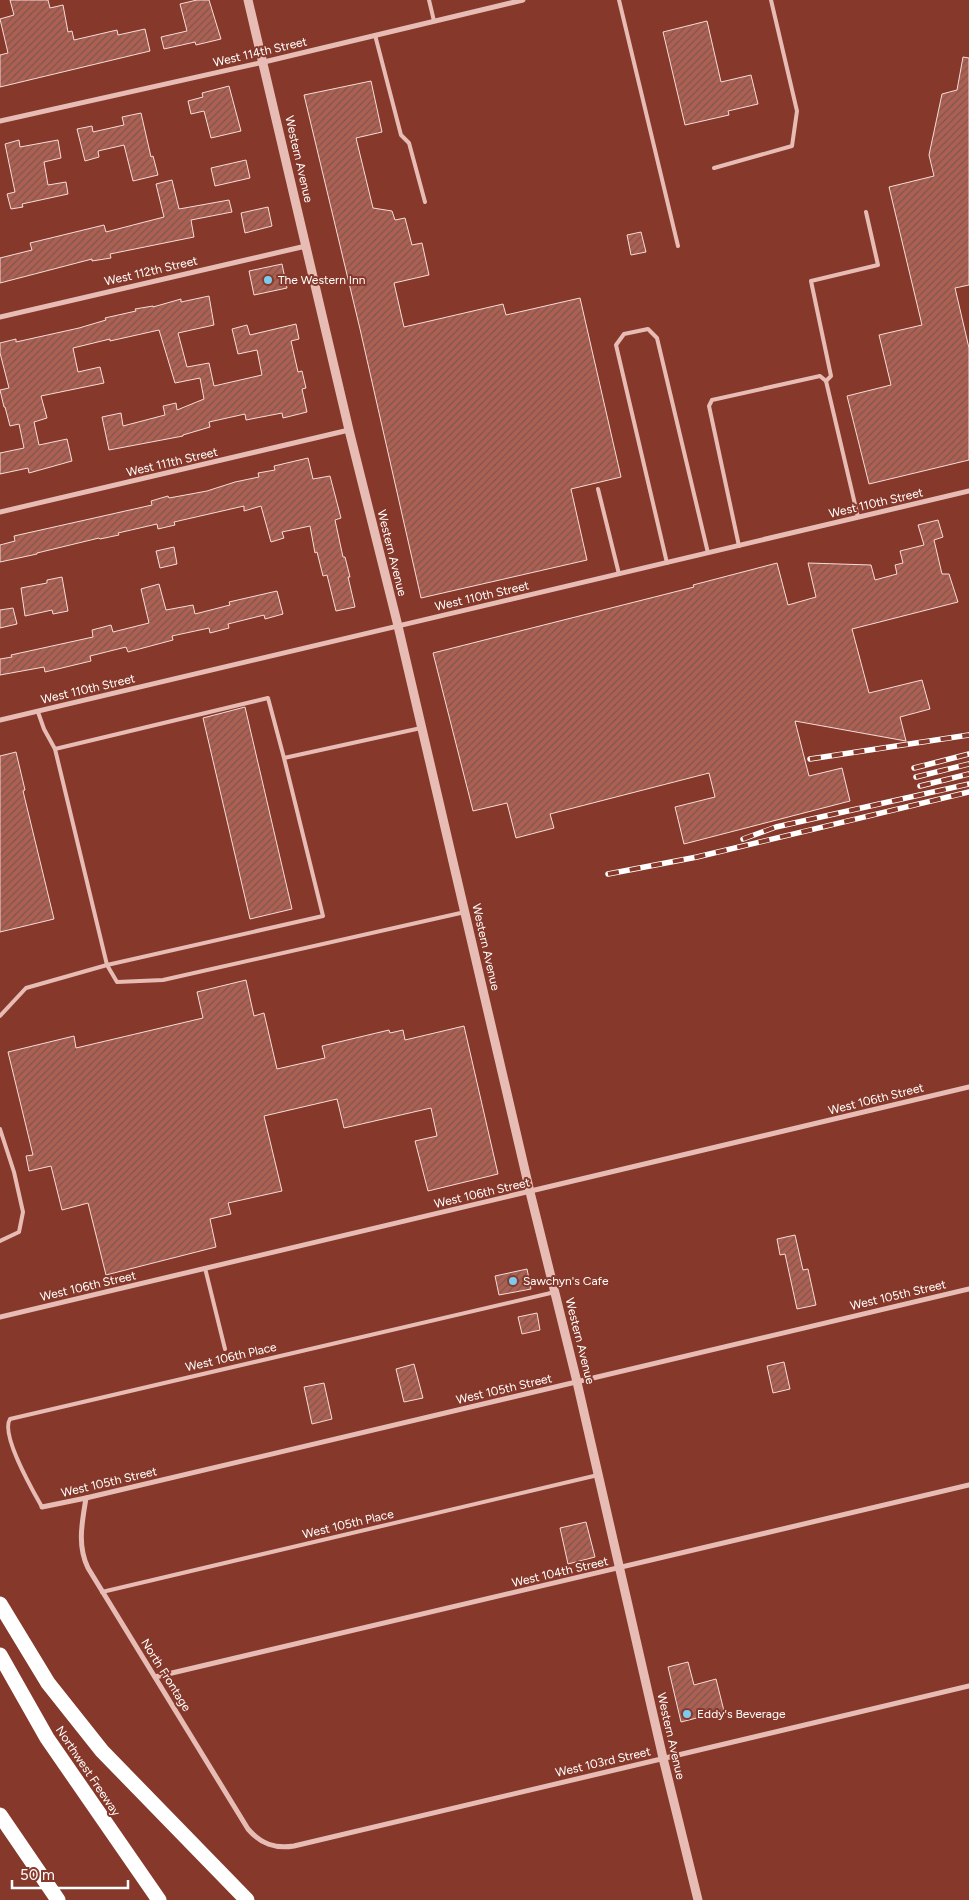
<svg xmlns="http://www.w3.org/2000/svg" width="969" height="1900" viewBox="0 0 969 1900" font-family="Figtree,sans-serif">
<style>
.building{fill:url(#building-hatch);stroke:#f6dcd8}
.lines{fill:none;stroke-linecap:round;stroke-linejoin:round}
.service{stroke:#e7bcb5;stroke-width:4}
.minor{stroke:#e7bcb5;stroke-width:5}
.tertiary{stroke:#e7bcb5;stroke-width:9}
.motorway{stroke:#fff;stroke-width:15}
.rail-casing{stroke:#fff;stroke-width:5.5}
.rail{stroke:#86382a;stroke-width:4;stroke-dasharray:11;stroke-linecap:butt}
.poi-dot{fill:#7ccbee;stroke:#86382a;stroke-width:2}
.labels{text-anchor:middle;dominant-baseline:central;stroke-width:4;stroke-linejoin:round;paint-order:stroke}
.street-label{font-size:12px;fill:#fff;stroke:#86382a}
.poi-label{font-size:12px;fill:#fff;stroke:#86382a;text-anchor:start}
</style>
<defs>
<pattern id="building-hatch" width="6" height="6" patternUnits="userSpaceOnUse" patternTransform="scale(1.25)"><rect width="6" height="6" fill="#ad6052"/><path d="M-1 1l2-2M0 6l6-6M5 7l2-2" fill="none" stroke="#7c564f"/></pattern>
</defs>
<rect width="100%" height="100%" fill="#86382a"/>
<g class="building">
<polygon points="10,0 48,0 50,8 63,5 68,32 72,31 74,40 117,30 118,35 145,29 150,51 0,87 0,55 8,53 0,19 14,15"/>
<polygon points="197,0 209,0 221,39 196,45 195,42 164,49 161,37 187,31 180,4"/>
<polygon points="707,21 721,82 751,75 758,104 728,111 729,115 685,125 663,32"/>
<polygon points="963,57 969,58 969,285 955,288 969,348 969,460 869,484 847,396 891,385 879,335 922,325 889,187 934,176 929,155 942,94 957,90"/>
<polygon points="371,81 382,132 356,138 373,208 392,211 395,220 405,218 412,245 422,243 429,275 394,283 404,327 503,304 506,315 580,298 621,477 571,489 587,560 421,598 360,329 304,95"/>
<polygon points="229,86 241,131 211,138 204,111 191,114 188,101 203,97 202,93"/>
<polygon points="141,113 151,157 153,156 158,175 133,181 124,145 98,151 99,157 85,161 77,129 92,126 93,132 124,125 122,117"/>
<polygon points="19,140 20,147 58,140 61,158 44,162 48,185 66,182 68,194 22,204 23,207 11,209 7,194 15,192 5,144"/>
<polygon points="246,160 250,178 215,186 211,168"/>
<polygon points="172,180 179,209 229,200 232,212 191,220 194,237 110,254 111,258 92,261 92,259 0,283 0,258 32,250 30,243 104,225 106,232 164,217 156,184"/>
<polygon points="268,207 272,226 245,233 241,213"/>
<polygon points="641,232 646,252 631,255 627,235"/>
<polygon points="282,264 287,288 254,295 249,271"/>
<polygon points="209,296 214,325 178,333 187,367 209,363 214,386 262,375 257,350 238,354 232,329 247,325 250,335 296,324 299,339 291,341 298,372 302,371 306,388 302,389 307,412 283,418 282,413 246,420 245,414 209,422 210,427 183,435 183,436 109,450 102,417 121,413 123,426 165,415 163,406 176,403 177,410 204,399 200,378 175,383 159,330 110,341 110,339 73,348 78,372 100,367 104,383 41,396 47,418 34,422 39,445 67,439 72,461 29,473 28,468 0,474 0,453 24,448 19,424 10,426 5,407 4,407 0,390 9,388 0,353 0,343 16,339 16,342 79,328 106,320 105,318 136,311 135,309 153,306 153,307 181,299 181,302"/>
<polygon points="308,458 313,479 330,476 341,518 335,520 343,557 345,557 350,577 348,577 355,607 336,611 327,575 323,576 317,552 315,553 310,526 282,532 284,538 271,542 261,506 244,511 244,506 174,522 175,525 158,529 157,524 118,533 119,535 100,539 99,538 37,553 37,554 0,562 0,545 15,541 14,536 152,505 151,501 168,496 169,498 207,491 235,482 259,477 258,473 275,470 274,466"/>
<polygon points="938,520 943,537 934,540 942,574 949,574 958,602 852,629 869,693 922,680 930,709 900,717 906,741 795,721 809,776 842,768 850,801 684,844 675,807 715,797 709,773 550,814 554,828 516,838 507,803 473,811 433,653 694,587 693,585 777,563 788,605 816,597 808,563 871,565 875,580 897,574 895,565 903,563 900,551 924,545 918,525"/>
<polygon points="174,547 177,564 160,568 156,551"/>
<polygon points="62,577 68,611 53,614 52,610 25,616 21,588 47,583 47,580"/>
<polygon points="159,584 166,610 193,605 195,614 230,605 229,602 277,591 283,614 265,619 264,615 228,624 229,628 210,633 209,628 172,636 173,640 128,652 126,647 90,656 91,661 45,672 44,667 0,675 0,659 12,657 11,655 93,637 92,630 111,625 113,632 149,623 141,589"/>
<polygon points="13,608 17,624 0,628 0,610"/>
<polygon points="245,707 292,909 250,919 203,718"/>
<polygon points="16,752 25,790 23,791 54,919 0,932 0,756"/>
<polygon points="246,980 254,1016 264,1013 277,1069 325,1058 322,1046 389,1030 390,1033 403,1030 405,1040 464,1026 498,1174 428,1191 415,1141 437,1136 431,1108 344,1128 337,1099 264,1116 282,1191 228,1203 231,1214 210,1219 216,1247 106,1275 88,1203 62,1210 51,1166 29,1171 26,1156 33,1155 8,1052 74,1036 76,1048 203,1018 197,992"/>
<polygon points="795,1235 803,1270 808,1269 816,1305 797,1309 785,1254 780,1255 777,1239"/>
<polygon points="527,1269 531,1289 499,1295 495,1276"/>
<polygon points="537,1313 540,1330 522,1334 518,1317"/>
<polygon points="784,1362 790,1389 773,1393 767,1366"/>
<polygon points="414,1364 423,1398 404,1402 396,1369"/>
<polygon points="324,1383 332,1419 312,1424 304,1387"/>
<polygon points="586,1522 595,1557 568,1564 560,1528"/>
<polygon points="688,1662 694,1685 716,1679 724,1711 681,1722 668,1667"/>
</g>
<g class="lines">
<g class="service">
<polyline points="429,0 434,21"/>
<polyline points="619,0 678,246"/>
<polyline points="375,35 401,135 409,143 425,202"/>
<polyline points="714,168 792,146 797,111 771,0"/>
<polyline points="826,381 831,376 811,281 878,265 866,212"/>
<polyline points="598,489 619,574"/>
<polyline points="739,546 709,406 712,400 820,376 826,381 858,517"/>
<polyline points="667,563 616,345 624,334 648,329 657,338 708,553"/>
<polyline points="38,712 44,729 55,749"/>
<polyline points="284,758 323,916 107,965 55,749 268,698 284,758 421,728"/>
<polyline points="0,1016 26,988 107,965 117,982 163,980 465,912"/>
<polyline points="0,1129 14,1172 23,1212 19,1232 0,1241"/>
<polyline points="205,1268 225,1349"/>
<path d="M42 1507C33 1491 0 1434 10 1419L555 1292"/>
<polyline points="102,1592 598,1475"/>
</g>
<g class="minor">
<polyline points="0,121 264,62 523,0"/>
<polyline points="0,317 306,246"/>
<polyline points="0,512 349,430"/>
<polyline points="0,720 969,491"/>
<polyline points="0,1317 969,1087"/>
<path d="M86 1498C82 1523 77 1545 88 1568L248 1829C261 1844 275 1849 294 1846L969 1686"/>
<polyline points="42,1507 86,1498 969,1289"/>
<polyline points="155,1677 969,1485"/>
</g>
<polyline class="tertiary" points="248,0 349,430 398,626 530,1192 577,1382 663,1758 698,1900"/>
<g class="motorway">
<polyline points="0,1604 48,1683 102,1751 247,1900"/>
<polyline points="0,1655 47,1738 159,1900"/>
<polyline points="0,1815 58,1900"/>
</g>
<defs>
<g id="rail">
<polyline points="810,759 969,735"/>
<polyline points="914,768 969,754"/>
<polyline points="916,777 969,764"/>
<polyline points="920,786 969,774"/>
<polyline points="743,839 776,827 969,784"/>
<polyline points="608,874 697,857 969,792"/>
</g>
</defs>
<use href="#rail" class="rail-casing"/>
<use href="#rail" class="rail"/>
</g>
<g class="poi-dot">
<circle cx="268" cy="280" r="5"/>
<circle cx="513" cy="1281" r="5"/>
<circle cx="687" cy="1714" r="5"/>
</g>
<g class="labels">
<g class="street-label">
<text transform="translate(260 52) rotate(-13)">West 114th Street</text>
<text transform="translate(299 159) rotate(77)">Western Avenue</text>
<text transform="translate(151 271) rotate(-13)">West 112th Street</text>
<text transform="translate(172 462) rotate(-13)">West 111th Street</text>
<text transform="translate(876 503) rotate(-13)">West 110th Street</text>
<text transform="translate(392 553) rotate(76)">Western Avenue</text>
<text transform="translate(482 596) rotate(-13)">West 110th Street</text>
<text transform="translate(88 689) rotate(-13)">West 110th Street</text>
<text transform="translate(486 947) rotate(77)">Western Avenue</text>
<text transform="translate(876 1099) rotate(-14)">West 106th Street</text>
<text transform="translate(482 1193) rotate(-13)">West 106th Street</text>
<text transform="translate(88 1286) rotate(-13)">West 106th Street</text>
<text transform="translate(898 1295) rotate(-13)">West 105th Street</text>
<text transform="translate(580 1341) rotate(76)">Western Avenue</text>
<text transform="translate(231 1357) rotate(-13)">West 106th Place</text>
<text transform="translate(504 1389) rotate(-13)">West 105th Street</text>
<text transform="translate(109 1482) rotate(-13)">West 105th Street</text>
<text transform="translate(348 1524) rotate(-13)">West 105th Place</text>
<text transform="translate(560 1572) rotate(-13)">West 104th Street</text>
<text transform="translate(166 1675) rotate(58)">North Frontage</text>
<text transform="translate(671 1736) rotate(77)">Western Avenue</text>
<text transform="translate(603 1762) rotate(-13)">West 103rd Street</text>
<text transform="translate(88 1771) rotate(56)">Northwest Freeway</text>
</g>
<g class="poi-label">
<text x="278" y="280">The Western Inn</text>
<text x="523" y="1281">Sawchyn's Cafe</text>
<text x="697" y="1714">Eddy's Beverage</text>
</g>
</g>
<path d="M12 1880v8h116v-8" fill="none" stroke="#ffffff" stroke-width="2.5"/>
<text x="20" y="1880" font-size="15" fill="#ffffff" stroke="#86382a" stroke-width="4" paint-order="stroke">50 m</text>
</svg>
